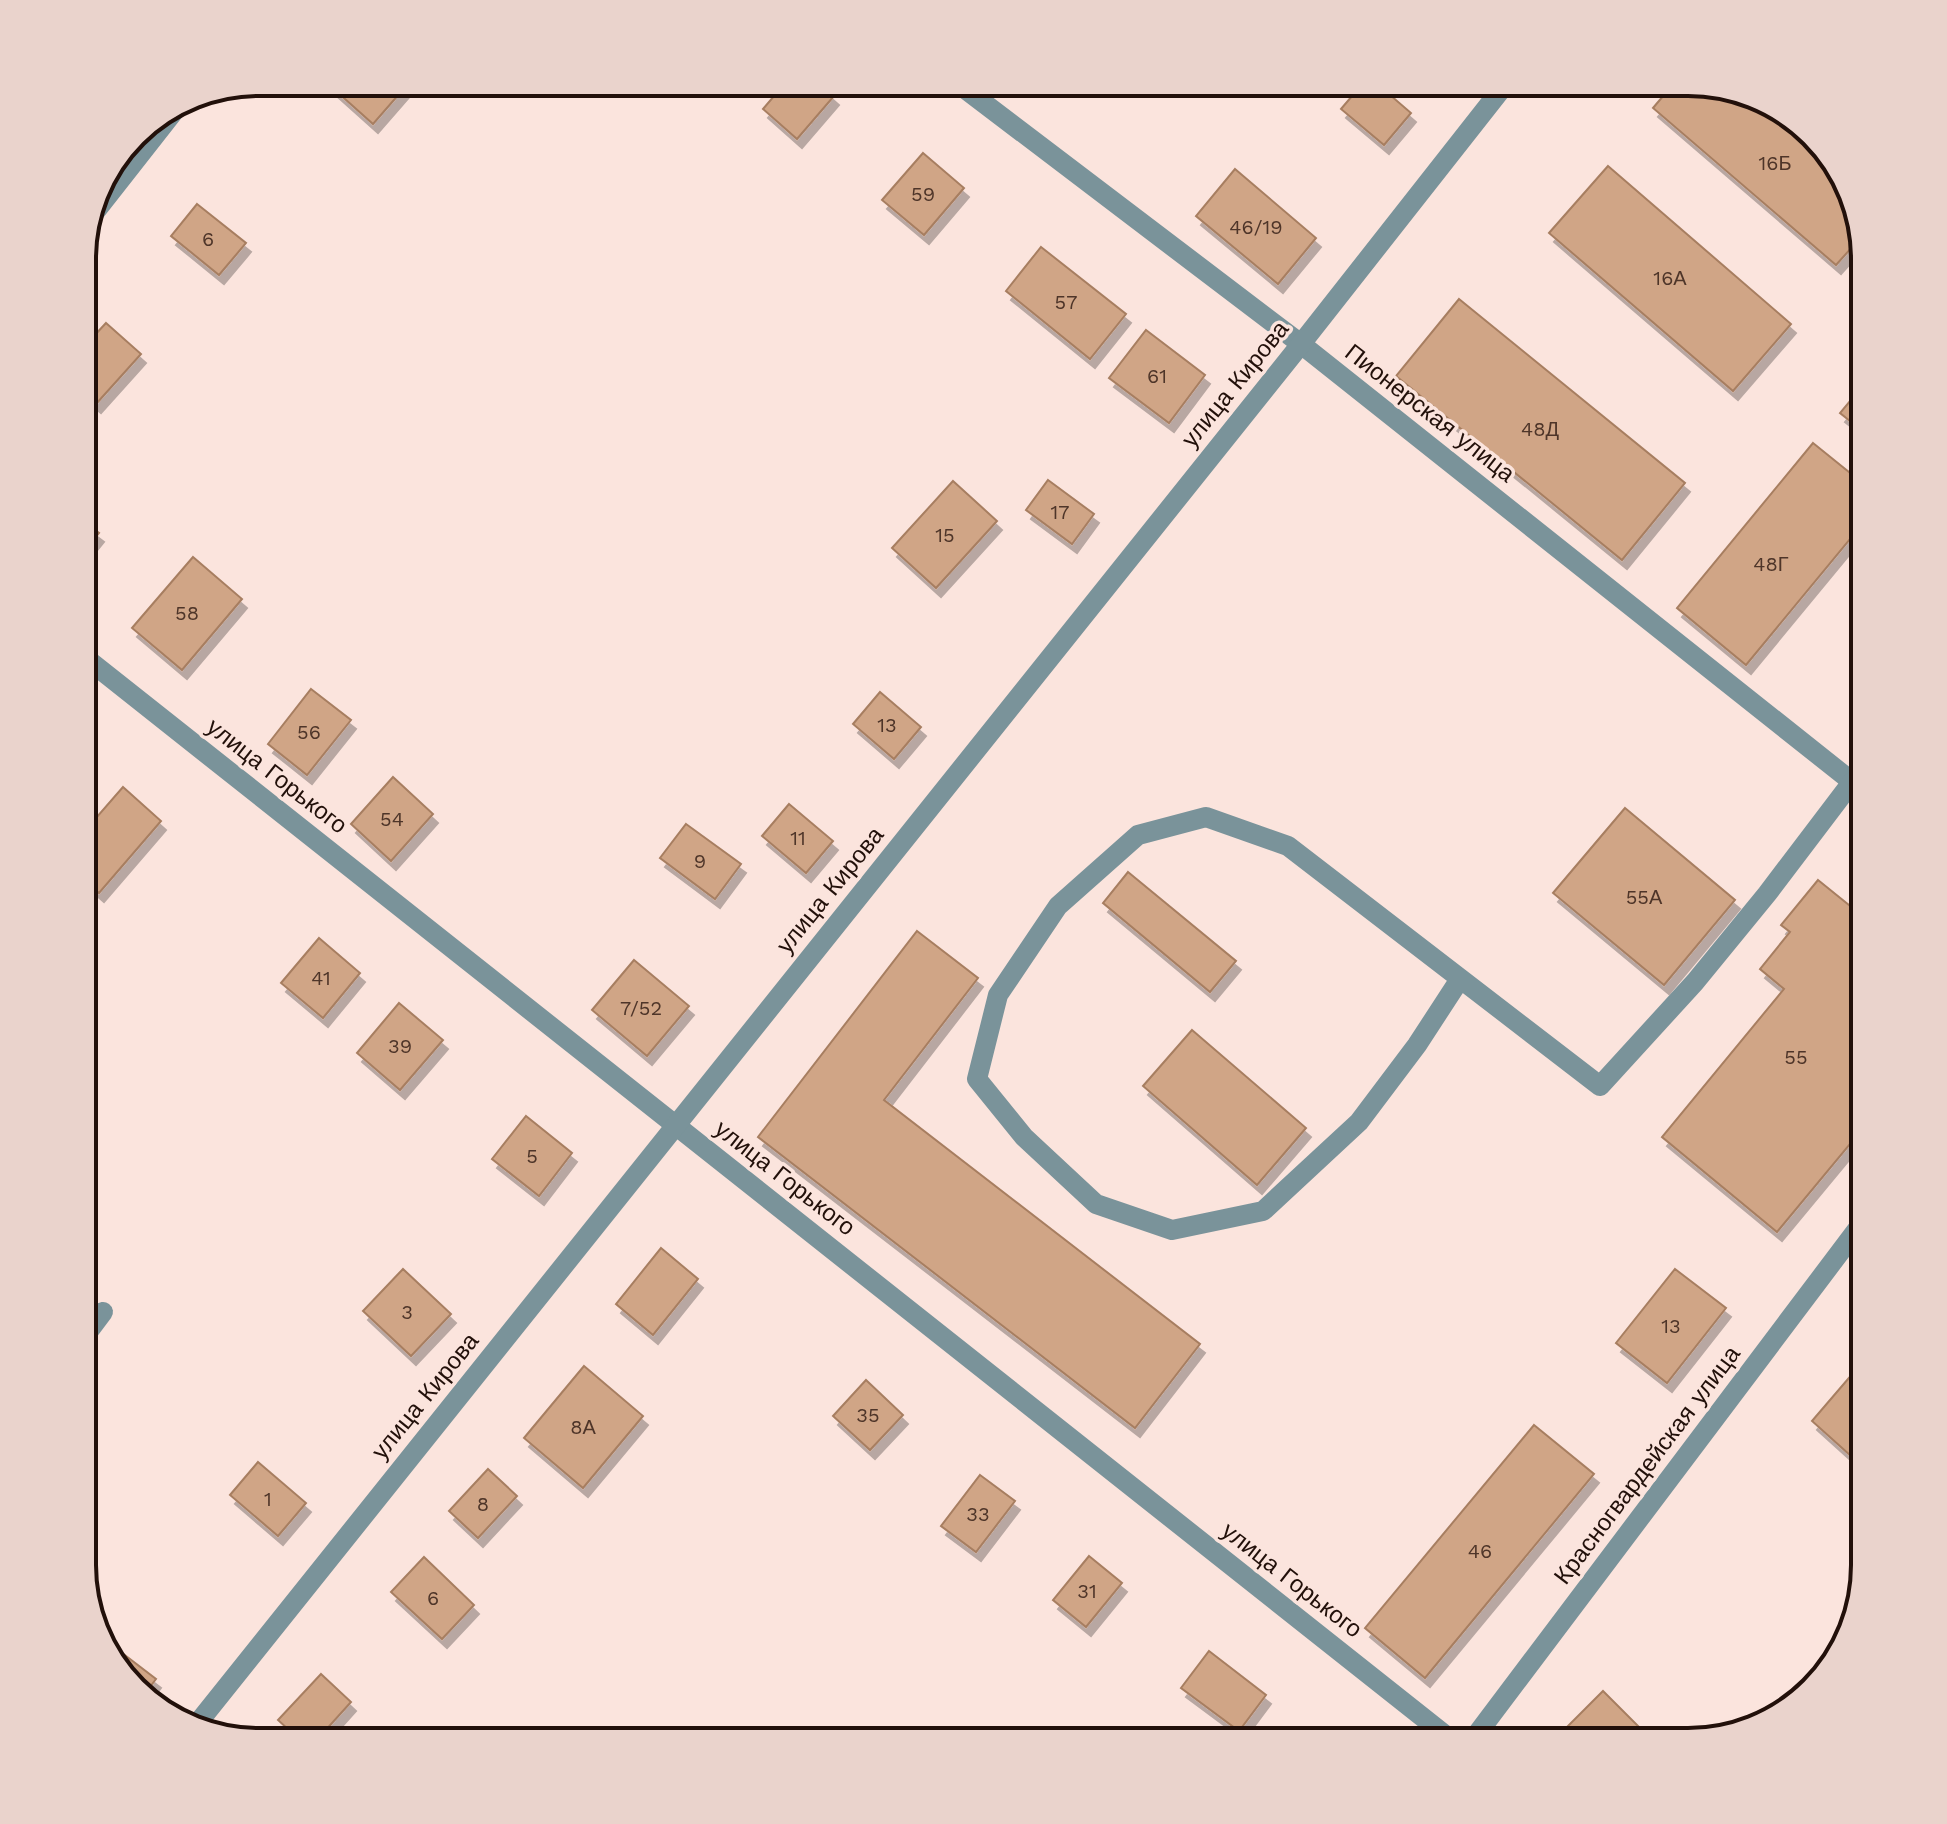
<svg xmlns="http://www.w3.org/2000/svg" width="1947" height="1824" viewBox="0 0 1947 1824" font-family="'Work Sans',sans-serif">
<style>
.building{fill:#d0a586;stroke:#a77e61;stroke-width:2;filter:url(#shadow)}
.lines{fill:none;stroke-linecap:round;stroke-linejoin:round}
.minor{stroke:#7a939a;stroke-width:20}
.labels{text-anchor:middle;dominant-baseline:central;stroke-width:7;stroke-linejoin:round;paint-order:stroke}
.number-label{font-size:20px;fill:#4e3529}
.street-label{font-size:24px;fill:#22100a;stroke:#fbe4dd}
.rim{fill:none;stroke:#22100a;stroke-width:4}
</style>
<defs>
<filter id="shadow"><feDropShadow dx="5" dy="9" stdDeviation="0" flood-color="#0004"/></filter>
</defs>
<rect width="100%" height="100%" fill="#fbe4dd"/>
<g class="building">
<polygon points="326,82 404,82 407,85 373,124"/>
<polygon points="786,82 818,82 834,96 797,139 763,109"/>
<polygon points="1364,82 1375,82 1411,113 1384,145 1341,109"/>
<polygon points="1675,82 1699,82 1756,96 1813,134 1851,191 1862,236 1836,265 1653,108"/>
<polygon points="923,153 964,188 924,235 882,200"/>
<polygon points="1608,166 1791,324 1733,391 1549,233"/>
<polygon points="1235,169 1316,238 1278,284 1196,216"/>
<polygon points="197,204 246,243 219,275 171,236"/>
<polygon points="1041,247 1126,314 1090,359 1006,291"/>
<polygon points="1459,299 1685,483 1622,560 1396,376"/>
<polygon points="106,323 141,354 96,404 82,392 82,349"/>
<polygon points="1146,330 1205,375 1169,423 1109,378"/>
<polygon points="1865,383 1865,433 1840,413"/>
<polygon points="1813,443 1865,485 1865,521 1746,665 1677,608"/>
<polygon points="1048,480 1094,514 1072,544 1026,510"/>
<polygon points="953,481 997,521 936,588 892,548"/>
<polygon points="82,520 99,533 82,554"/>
<polygon points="193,557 242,599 182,670 132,628"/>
<polygon points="311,689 351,720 307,775 268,744"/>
<polygon points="880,692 921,727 894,759 853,724"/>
<polygon points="393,777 433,814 391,861 351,824"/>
<polygon points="123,787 161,821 99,893 82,878 82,834"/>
<polygon points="789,804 833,841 806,873 762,836"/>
<polygon points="1625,808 1735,900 1664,985 1553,893"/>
<polygon points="686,824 741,864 715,899 660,858"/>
<polygon points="1128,872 1236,961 1210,992 1103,903"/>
<polygon points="1818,880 1865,918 1865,1126 1777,1232 1662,1137 1784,989 1760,969 1790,932 1781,925"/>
<polygon points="917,931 978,978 884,1100 1200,1344 1135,1428 758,1137"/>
<polygon points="319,938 360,973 323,1018 281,983"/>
<polygon points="634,960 689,1006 647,1056 592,1010"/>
<polygon points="399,1003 443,1040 400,1090 357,1053"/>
<polygon points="1192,1030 1306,1128 1257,1185 1143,1086"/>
<polygon points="526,1116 572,1153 539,1196 492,1159"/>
<polygon points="661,1248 698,1279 653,1335 616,1304"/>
<polygon points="403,1269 451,1314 411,1356 363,1311"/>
<polygon points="1675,1269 1726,1308 1667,1383 1616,1343"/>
<polygon points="1860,1365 1865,1370 1865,1440 1851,1456 1812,1421"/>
<polygon points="584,1366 643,1416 583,1488 524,1438"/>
<polygon points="866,1380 903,1415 870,1450 833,1416"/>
<polygon points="1534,1425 1594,1474 1425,1678 1365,1628"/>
<polygon points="258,1462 306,1503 278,1536 230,1495"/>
<polygon points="488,1469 517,1496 478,1538 449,1511"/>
<polygon points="980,1475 1015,1501 976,1552 941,1526"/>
<polygon points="1089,1556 1122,1583 1086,1627 1053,1600"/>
<polygon points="424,1557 474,1605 442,1639 391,1592"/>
<polygon points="96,1633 156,1679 143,1696 134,1690"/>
<polygon points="1209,1651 1266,1695 1239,1731 1181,1688"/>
<polygon points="321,1674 351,1702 315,1742 302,1742 278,1720"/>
<polygon points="1603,1691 1654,1742 1568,1742 1560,1734"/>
</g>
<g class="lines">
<g class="minor">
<polyline points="956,82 1301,344 1865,792"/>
<polyline points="91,217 182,101"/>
<polyline points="82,655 1454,1742"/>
<polyline points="1460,979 1417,1045 1359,1122 1263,1211 1172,1230 1096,1204 1024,1137 977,1079 998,995 1058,906 1138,835 1206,817 1288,846 1600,1086 1695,982 1767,894 1852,782"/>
<polyline points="82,1340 103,1312"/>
<polyline points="193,1729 1301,344 1507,82"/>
<polyline points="1471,1742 1865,1219"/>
</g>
</g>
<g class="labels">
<g class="number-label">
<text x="1775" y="163">16Б</text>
<text x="923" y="194">59</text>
<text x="1256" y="227">46/19</text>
<text x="208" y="239">6</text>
<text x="1670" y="278">16А</text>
<text x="1066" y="302">57</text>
<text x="1157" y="376">61</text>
<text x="1540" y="429">48Д</text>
<text x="1060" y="512">17</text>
<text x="945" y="535">15</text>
<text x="1771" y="564">48Г</text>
<text x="187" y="613">58</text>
<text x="887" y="725">13</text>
<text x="309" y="732">56</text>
<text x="392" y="819">54</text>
<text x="798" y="838">11</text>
<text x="700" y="861">9</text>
<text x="1644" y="897">55А</text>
<text x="321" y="978">41</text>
<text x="641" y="1008">7/52</text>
<text x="400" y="1046">39</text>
<text x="1796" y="1057">55</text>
<text x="532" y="1156">5</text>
<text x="407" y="1312">3</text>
<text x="1671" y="1326">13</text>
<text x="868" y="1415">35</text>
<text x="583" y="1427">8А</text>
<text x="268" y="1499">1</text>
<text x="483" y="1504">8</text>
<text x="978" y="1514">33</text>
<text x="1480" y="1551">46</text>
<text x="1087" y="1591">31</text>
<text x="433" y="1598">6</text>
</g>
<g class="street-label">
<text transform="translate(1235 384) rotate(-51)">улица Кирова</text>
<text transform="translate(1430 413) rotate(38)">Пионерская улица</text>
<text transform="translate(277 776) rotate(38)">улица Горького</text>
<text transform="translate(830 890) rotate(-51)">улица Кирова</text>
<text transform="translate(785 1178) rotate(38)">улица Горького</text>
<text transform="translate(425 1396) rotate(-51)">улица Кирова</text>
<text transform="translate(1647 1465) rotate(-53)">Красногвардейская улица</text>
<text transform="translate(1292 1580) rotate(38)">улица Горького</text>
</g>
</g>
<path d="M0 0H1947V1824H0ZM259 96H1688A163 163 0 0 1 1851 259V1565A163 163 0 0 1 1688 1728H259A163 163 0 0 1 96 1565V259A163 163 0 0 1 259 96Z" fill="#ead3cc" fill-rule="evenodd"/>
<path class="rim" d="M259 96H1688A163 163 0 0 1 1851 259V1565A163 163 0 0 1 1688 1728H259A163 163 0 0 1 96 1565V259A163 163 0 0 1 259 96Z"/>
</svg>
